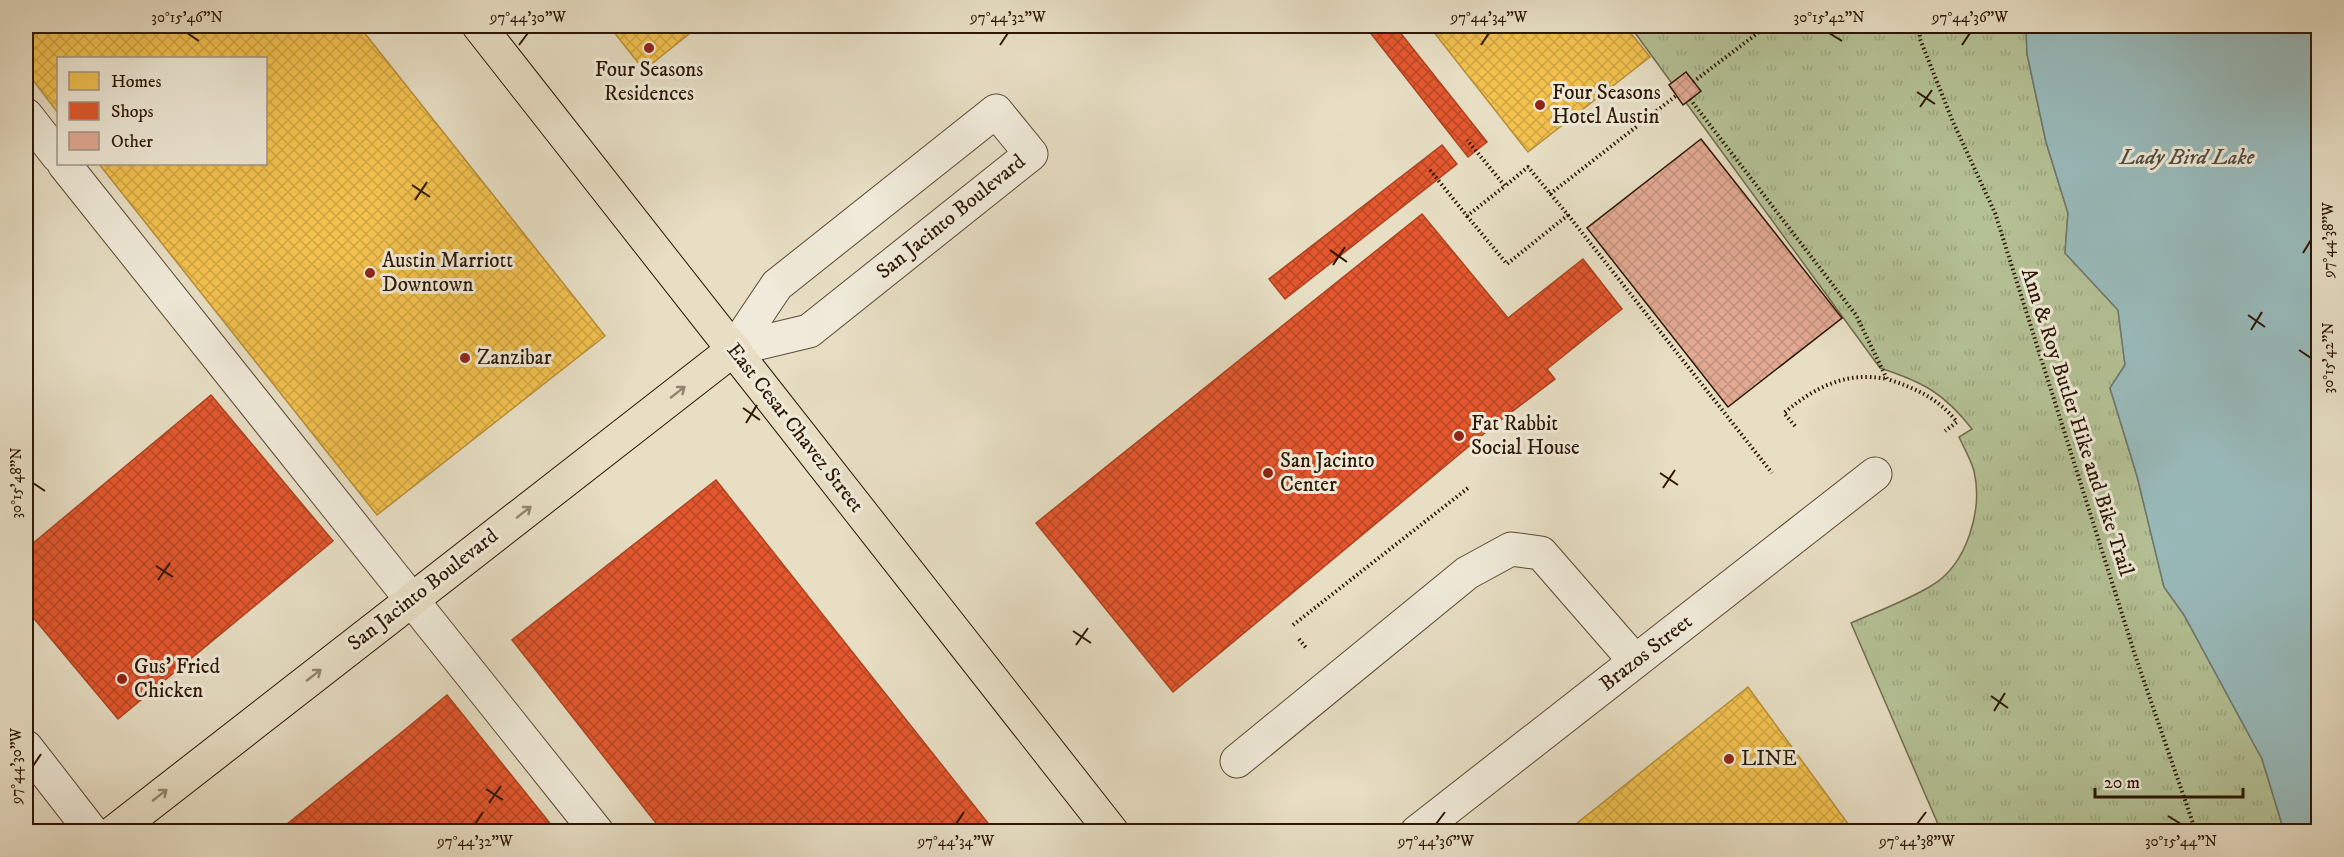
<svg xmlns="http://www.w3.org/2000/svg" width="2344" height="857" viewBox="0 0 2344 857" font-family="'IM FELL DW Pica',serif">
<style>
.park{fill:url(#park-tufts);stroke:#706c4c;stroke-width:1.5}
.water{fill:#99bbbc;stroke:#6e7972;stroke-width:1.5}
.homes{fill:url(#homes-cross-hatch);stroke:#b78e38;stroke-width:1.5}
.shops{fill:url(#shops-cross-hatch);stroke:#ad4421;stroke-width:1.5}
.building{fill:url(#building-cross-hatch);stroke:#2d1704;stroke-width:1.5}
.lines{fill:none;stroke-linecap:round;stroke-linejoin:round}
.minor-casing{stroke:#5c4934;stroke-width:35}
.major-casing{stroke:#2d1704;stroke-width:35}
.path{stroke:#2d1704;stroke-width:4;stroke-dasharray:1.5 3;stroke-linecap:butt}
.minor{stroke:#efead9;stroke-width:33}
.major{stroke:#e7dec4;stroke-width:33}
.oneway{stroke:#93846e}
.ticks{fill:none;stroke:#2d1704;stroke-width:2}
.poi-dot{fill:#8f2418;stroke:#efead9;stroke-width:2}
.labels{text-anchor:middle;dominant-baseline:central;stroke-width:6;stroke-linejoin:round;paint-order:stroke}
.poi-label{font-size:21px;fill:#2d1704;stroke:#efead9;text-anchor:start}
.street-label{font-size:21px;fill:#2d1704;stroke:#efead9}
.water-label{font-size:22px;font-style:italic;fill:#535044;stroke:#efead9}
.neatline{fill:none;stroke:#2d1704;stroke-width:2}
.ticks-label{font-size:15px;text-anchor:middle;fill:#2d1704}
</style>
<defs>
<pattern id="park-tufts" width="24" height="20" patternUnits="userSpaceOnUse" patternTransform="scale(1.5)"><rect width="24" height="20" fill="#b4c195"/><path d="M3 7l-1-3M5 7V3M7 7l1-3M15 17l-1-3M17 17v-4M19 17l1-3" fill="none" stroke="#9ba57f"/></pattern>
<pattern id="homes-cross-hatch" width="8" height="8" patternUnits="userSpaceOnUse" patternTransform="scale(1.5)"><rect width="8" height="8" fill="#f2c14e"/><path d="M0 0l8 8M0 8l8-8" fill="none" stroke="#d0a542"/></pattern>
<pattern id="shops-cross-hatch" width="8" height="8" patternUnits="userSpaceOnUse" patternTransform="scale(1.5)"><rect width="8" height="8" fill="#e4572e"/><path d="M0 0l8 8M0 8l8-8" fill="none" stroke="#b94725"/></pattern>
<pattern id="building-cross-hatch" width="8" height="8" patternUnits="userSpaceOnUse" patternTransform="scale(1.5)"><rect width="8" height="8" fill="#e2a993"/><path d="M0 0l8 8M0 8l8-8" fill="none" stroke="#c2917d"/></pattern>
</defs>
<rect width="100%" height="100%" fill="#e7dec4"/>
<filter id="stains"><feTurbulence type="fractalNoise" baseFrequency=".00333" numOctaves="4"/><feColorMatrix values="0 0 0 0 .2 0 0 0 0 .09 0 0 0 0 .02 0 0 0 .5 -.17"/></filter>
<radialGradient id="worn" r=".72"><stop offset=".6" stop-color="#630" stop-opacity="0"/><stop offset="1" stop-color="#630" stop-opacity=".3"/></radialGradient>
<path class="park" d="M1630 26H2026L2027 54 2046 142 2068 213 2065 253 2118 310 2125 365 2110 388 2137 476 2164 587 2184 615 2262 759 2284 831H1941L1851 623C1878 611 1906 601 1931 586 1967 565 1983 510 1974 471 1971 460 1964 448 1959 437L1972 429C1944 393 1923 382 1880 368Z"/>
<polygon class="water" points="2026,26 2318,26 2318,831 2284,831 2262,759 2184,615 2164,587 2137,476 2110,388 2125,365 2118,310 2065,253 2068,213 2046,142 2027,54"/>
<g class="homes">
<polygon points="26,26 359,26 605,336 377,515 99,164 266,164 266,58 58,58 58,113 26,71"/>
<polygon points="609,26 699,26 644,70"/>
<polygon points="1429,26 1625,26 1650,57 1528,152"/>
<polygon points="1748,687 1854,832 1566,832"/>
</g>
<g class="shops">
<polygon points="1365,26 1395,26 1487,142 1468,157"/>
<polygon points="1442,145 1457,164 1285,299 1269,279"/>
<polygon points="1422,214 1508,318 1583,259 1622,309 1547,369 1555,379 1497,423 1173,692 1036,523"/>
<polygon points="211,395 333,541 118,719 26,609 26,549"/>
<polygon points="716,480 995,832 663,832 512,640"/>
<polygon points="447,695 557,832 277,832 402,732"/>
</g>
<g class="building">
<polygon points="1686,72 1701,91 1683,105 1669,85"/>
<polygon points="1701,139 1842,318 1728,407 1587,228"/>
</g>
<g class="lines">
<defs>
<g id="minor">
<polygon points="996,111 1031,154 809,331 734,349 777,285"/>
<polyline points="26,115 58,156"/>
<polyline points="64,164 597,832"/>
<polyline points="26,747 92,832"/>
<polyline points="1237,761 1467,573 1511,549 1541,553 1635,661"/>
<polyline points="1417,832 1875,474"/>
</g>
<g id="major">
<polyline points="479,26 1112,832"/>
<polyline points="114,832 734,349"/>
</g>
</defs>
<use href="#minor" class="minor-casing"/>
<use href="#major" class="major-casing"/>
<g class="path">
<polyline points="1919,26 1920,39 1953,122 1995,213 2135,655 2196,832"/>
<polyline points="1693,82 1767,26"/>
<path d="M1690 99 1856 315 1887 379C1915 388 1938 398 1957 422L1945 431"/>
<polyline points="1430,170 1467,216 1505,186 1467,140"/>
<polyline points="1550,194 1677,95"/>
<polyline points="1568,215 1772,473"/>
<polyline points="1467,216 1507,264 1568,215 1528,167 1505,186"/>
<path d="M1795 426 1784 413C1815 387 1846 371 1887 379"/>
<polyline points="1293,625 1468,488"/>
<polyline points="1299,639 1307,649"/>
</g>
<use href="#minor" class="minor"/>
<use href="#major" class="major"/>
</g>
<defs><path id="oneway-shaft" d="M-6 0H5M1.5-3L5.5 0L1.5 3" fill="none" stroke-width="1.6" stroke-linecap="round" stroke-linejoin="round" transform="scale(1.5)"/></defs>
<g class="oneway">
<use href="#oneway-shaft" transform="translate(678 392) rotate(-38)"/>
<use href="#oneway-shaft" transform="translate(524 512) rotate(-38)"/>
<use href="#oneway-shaft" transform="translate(314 675) rotate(-38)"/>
<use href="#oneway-shaft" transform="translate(160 795) rotate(-38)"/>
</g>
<path class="ticks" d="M187 33 199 41M1829 33 1842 41M519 45 528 33M1000 45 1008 33M1481 45 1489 33M1962 45 1970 33M1917 92 1935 104M1920 107 1932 90M412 185 430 197M415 200 427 182M1330 250 1347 262M2303 253 2311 240M1333 265 1345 247M2248 315 2265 327M2251 330 2262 312M2299 350 2311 358M743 408 760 420M746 423 757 405M1660 473 1678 485M33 483 45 491M1663 488 1675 470M156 566 173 577M158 580 170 563M1073 631 1091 643M1076 645 1088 628M1991 696 2008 708M1994 711 2005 693M33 766 41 754M486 789 503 800M489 803 501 786M2168 816 2181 824M475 824 483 812M956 824 964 812M1436 824 1445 812M1917 824 1926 812"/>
<g class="poi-dot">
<circle cx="649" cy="48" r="6"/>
<circle cx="1540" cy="105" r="6"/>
<circle cx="370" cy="273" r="6"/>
<circle cx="465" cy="358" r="6"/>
<circle cx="1459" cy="436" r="6"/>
<circle cx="1268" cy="473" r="6"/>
<circle cx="122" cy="679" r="6"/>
<circle cx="1729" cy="759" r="6"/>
</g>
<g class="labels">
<g class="poi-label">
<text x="649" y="70" text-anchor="middle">Four Seasons<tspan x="649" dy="24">Residences</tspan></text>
<text x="1552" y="93">Four Seasons<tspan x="1552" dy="24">Hotel Austin</tspan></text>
<text x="382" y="261">Austin Marriott<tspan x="382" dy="24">Downtown</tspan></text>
<text x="477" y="358">Zanzibar</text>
<text x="1471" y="424">Fat Rabbit<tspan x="1471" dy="24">Social House</tspan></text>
<text x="1280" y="461">San Jacinto<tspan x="1280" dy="24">Center</tspan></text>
<text x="134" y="667">Gus' Fried<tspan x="134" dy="24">Chicken</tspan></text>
<text x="1741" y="759">LINE</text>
</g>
<g class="street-label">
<text transform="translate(951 217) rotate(-39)">San Jacinto Boulevard</text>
<text transform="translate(2077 422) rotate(72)">Ann &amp; Roy Butler Hike and Bike Trail</text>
<text transform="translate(795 428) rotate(52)">East Cesar Chavez Street</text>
<text transform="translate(423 590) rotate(-38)">San Jacinto Boulevard</text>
<text transform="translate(1646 653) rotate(-38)">Brazos Street</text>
</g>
<g class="water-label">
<text x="2187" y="157">Lady Bird Lake</text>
</g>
</g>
<rect width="2344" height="857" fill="none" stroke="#e7dec4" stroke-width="66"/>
<rect x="57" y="57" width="210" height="108" fill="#efead9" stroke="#a19684" stroke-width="1.5"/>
<rect x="69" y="72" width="30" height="18" fill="#f2c14e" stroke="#a19684" stroke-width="1.5"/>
<text x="111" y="87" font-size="18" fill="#2d1704">Homes</text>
<rect x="69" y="102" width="30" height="18" fill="#e4572e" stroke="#a19684" stroke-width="1.5"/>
<text x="111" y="117" font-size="18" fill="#2d1704">Shops</text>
<rect x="69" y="132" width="30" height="18" fill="#e2a993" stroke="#a19684" stroke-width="1.5"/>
<text x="111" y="147" font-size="18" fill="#2d1704">Other</text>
<path d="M2095 788v9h148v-9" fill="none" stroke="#2d1704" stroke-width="3"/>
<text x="2104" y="788" font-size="18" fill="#2d1704" stroke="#efead9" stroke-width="4.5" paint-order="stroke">20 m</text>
<rect x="33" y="33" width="2278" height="791" class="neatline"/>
<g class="ticks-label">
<text x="187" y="22">30°15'46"N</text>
<text x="528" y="22">97°44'30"W</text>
<text x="1008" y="22">97°44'32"W</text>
<text x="1489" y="22">97°44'34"W</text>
<text x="1829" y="22">30°15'42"N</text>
<text x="1970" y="22">97°44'36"W</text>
<text transform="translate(2328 240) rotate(-90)" y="5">97°44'38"W</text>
<text transform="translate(2328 358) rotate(-90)" y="5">30°15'42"N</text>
<text transform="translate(16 483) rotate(-90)" y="5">30°15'48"N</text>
<text transform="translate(16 766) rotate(-90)" y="5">97°44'30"W</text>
<text x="475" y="846">97°44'32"W</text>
<text x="956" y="846">97°44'34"W</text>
<text x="1436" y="846">97°44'36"W</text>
<text x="1917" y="846">97°44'38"W</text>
<text x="2181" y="846">30°15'44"N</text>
</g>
<rect width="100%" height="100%" filter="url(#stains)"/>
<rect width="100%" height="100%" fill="url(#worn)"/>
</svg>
